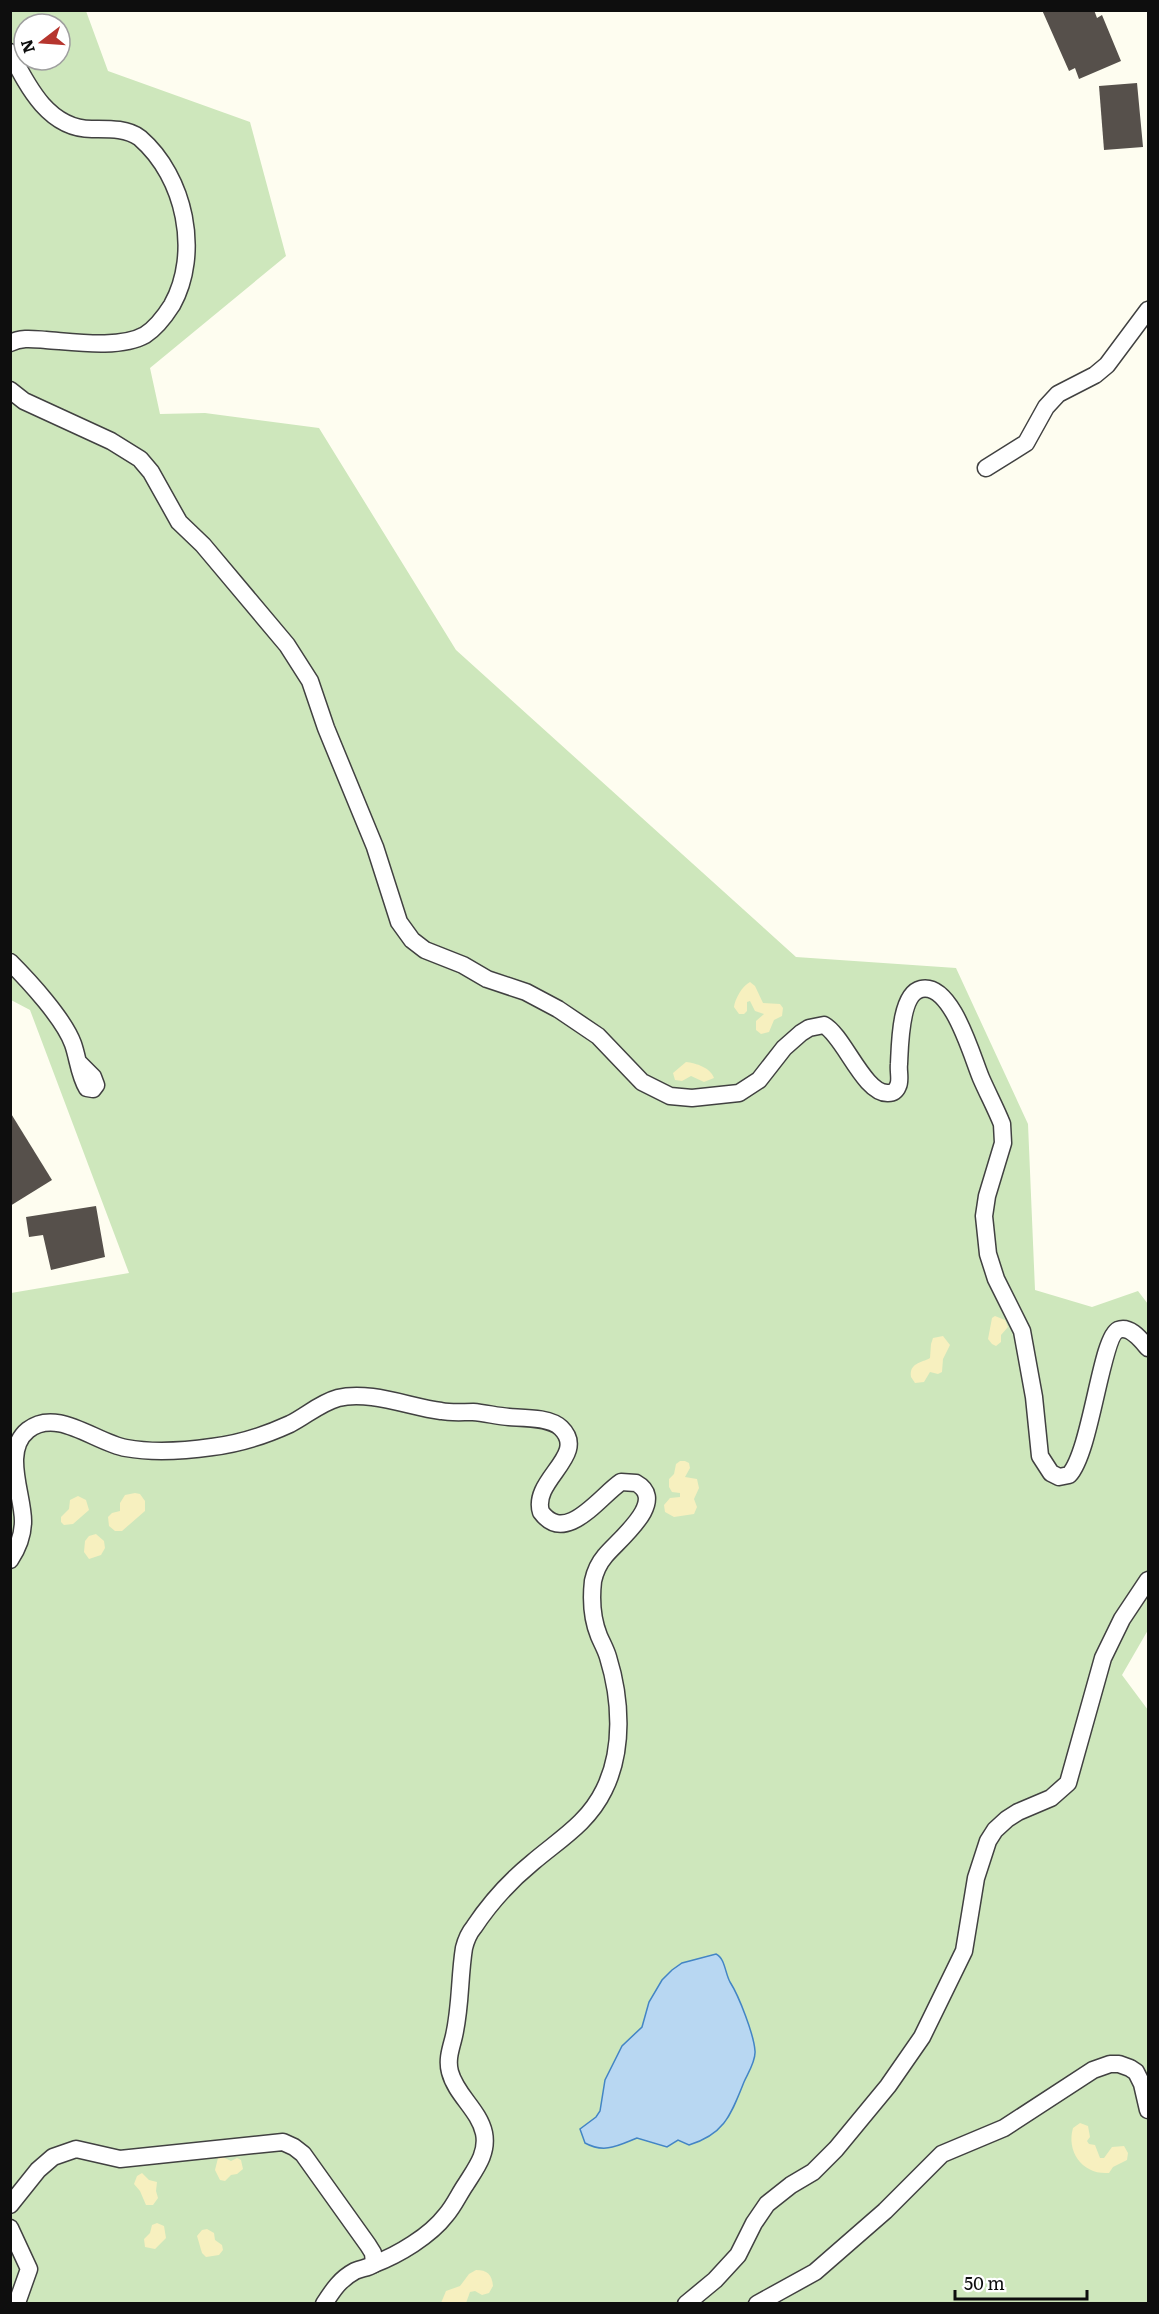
<svg xmlns="http://www.w3.org/2000/svg" width="1159" height="2314" viewBox="0 0 1159 2314" font-family="Literata,serif">
<style>
.green{fill:#cee7bc;fill-rule:evenodd}
.sand{fill:#f7f0bf}
.water{fill:#b8d7f2;stroke:#4385c5;stroke-width:1.5}
.building{fill:#56504b}
.lines{fill:none;stroke-linecap:round;stroke-linejoin:round}
.minor-casing{stroke:#414141;stroke-width:19}
.minor{stroke:#fff;stroke-width:16}
</style>
<rect width="100%" height="100%" fill="#fefdf0"/>
<path class="green" d="M10 11H86L108 71 250 122 286 256 150 368 160 414 205 413 319 428 456 650 796 957 956 968 1028 1124 1035 1290 1092 1307 1138 1291 1148 1304V1630L1122 1675 1148 1710V2303H11V1293L129 1273 30 1010 11 1000ZM24 24H60V60H24Z"/>
<g class="sand">
<path d="M750 982 755 986 763 1003 780 1004 783 1008 782 1016 774 1020 769 1032 761 1034 756 1030V1021L764 1014 755 1011 750 1001 747 1002V1011L744 1014H739L734 1007C735 999 742 986 750 982Z"/>
<path d="M686 1062C696 1063 711 1068 714 1078L704 1082 691 1076 682 1081 675 1080 673 1073Z"/>
<polygon points="995,1316 1005,1320 1008,1327 1001,1335 1001,1342 996,1346 992,1344 988,1339 992,1318"/>
<path d="M943 1336 950 1345 943 1359 942 1372 938 1374 930 1372 924 1382 915 1383 911 1377C909 1363 921 1363 930 1358L931 1344 933 1338Z"/>
<polygon points="680,1461 685,1461 689,1463 690,1468 685,1477 697,1479 699,1488 694,1499 697,1507 694,1514 674,1517 665,1512 664,1505 670,1498 680,1497 680,1493 672,1492 669,1487 669,1479 674,1474 676,1464"/>
<polygon points="135,1493 140,1494 145,1501 145,1511 122,1531 115,1531 109,1526 108,1517 112,1513 120,1511 120,1503 125,1495"/>
<polygon points="78,1496 86,1500 89,1510 73,1524 64,1525 61,1522 61,1517 69,1509 70,1500"/>
<polygon points="96,1534 104,1541 105,1548 101,1555 89,1559 84,1552 85,1541 89,1536"/>
<path d="M1080 2123 1088 2126 1090 2137 1087 2141 1089 2144 1095 2145 1100 2158H1104L1112 2147 1124 2146 1128 2153 1127 2160 1113 2167 1109 2173C1083 2175 1066 2152 1073 2128Z"/>
<polygon points="221,2156 231,2161 237,2158 241,2160 243,2169 237,2174 231,2175 225,2181 220,2180 215,2170 218,2158"/>
<polygon points="142,2173 149,2180 157,2182 156,2191 158,2198 153,2205 146,2205 140,2191 134,2184 137,2176"/>
<polygon points="157,2223 164,2226 166,2238 155,2249 145,2247 144,2239 150,2233 152,2225"/>
<polygon points="207,2229 214,2233 215,2240 222,2245 223,2250 219,2255 206,2257 202,2253 197,2236 202,2230"/>
<path d="M476 2270C487 2270 492 2274 493 2286L489 2293 482 2295 475 2291 470 2292 466 2303H441L446 2291 460 2286 469 2274Z"/>
</g>
<path class="water" d="M716 1954C725 1958 725 1973 730 1982 739 1996 754 2035 755 2051 756 2061 748 2073 744 2082 731 2114 725 2134 689 2145L678 2140 667 2147 637 2138C619 2145 605 2154 585 2143L580 2129 596 2117 600 2111 605 2080 622 2046 642 2027 649 2002 662 1980 672 1970 682 1963Z"/>
<g class="building">
<polygon points="1042,10 1094,10 1097,18 1102,15 1121,61 1079,79 1075,68 1069,71"/>
<polygon points="1137,83 1143,147 1104,150 1099,86"/>
<polygon points="10,1112 52,1180 10,1206"/>
<polygon points="96,1206 105,1257 51,1270 43,1235 29,1237 26,1217"/>
</g>
<g class="lines">
<defs>
<g id="minor">
<path d="M10 52C27 85 48 129 92 129 108 129 127 128 140 138 185 177 201 253 172 305 165 316 156 328 145 335 120 349 74 342 46 340 33 339 22 337 10 343"/>
<path d="M10 390 24 401 111 441 140 459 151 472 179 522 203 545 287 645 310 681 326 728 375 847 399 922 412 940 425 950 463 965 487 979 526 992 558 1009 598 1036 642 1082 670 1096 692 1098 739 1093 759 1080 784 1048 801 1033 809 1028 824 1025C844 1036 864 1094 888 1093 893 1093 896 1091 898 1086 901 1080 898 1071 899 1064 900 1045 900 994 921 989 952 982 972 1057 981 1078 988 1094 996 1109 1002 1124L1003 1143 987 1196 984 1216 988 1254 996 1279 1022 1331 1034 1397 1040 1456 1051 1473 1059 1477 1069 1475C1091 1452 1101 1338 1118 1330 1130 1325 1141 1340 1148 1348"/>
<polyline points="986,468 1026,443 1046,407 1058,394 1095,375 1107,365 1148,310"/>
<path d="M10 962C29 981 64 1019 73 1044 78 1058 79 1075 87 1088L93 1089 96 1085 93 1077 78 1062"/>
<path d="M10 1560C18 1548 23 1536 23 1521 23 1494 2 1451 28 1430 57 1407 96 1443 126 1448 153 1453 184 1451 212 1447 238 1444 266 1435 290 1424 306 1416 320 1403 338 1398 369 1390 410 1407 441 1411 451 1413 462 1412 473 1412 485 1413 497 1416 509 1417 523 1418 550 1417 561 1428 589 1455 531 1480 541 1512 566 1546 600 1496 621 1482L636 1483C669 1501 618 1540 605 1556 599 1563 595 1572 593 1581 591 1599 592 1619 599 1636 602 1643 606 1650 608 1657 621 1699 624 1750 604 1790 588 1823 560 1839 533 1862 511 1880 490 1903 474 1927 469 1933 466 1940 464 1948 459 1979 461 2010 453 2040 450 2051 447 2061 450 2072 456 2095 479 2110 484 2133 488 2153 476 2168 466 2184 459 2194 454 2206 446 2215 430 2236 398 2255 374 2264"/>
<path d="M10 2205 38 2170 53 2157 76 2149 120 2159 283 2142 294 2147 303 2154 368 2245 373 2253 374 2264C368 2268 362 2268 355 2271 340 2279 333 2290 324 2304"/>
<polyline points="10,2228 29,2269 18,2300 12,2304"/>
<polyline points="686,2304 715,2280 738,2255 754,2223 767,2204 791,2185 813,2172 836,2149 888,2086 922,2037 964,1951 976,1878 988,1841 995,1830 1007,1819 1018,1812 1051,1798 1068,1783 1103,1658 1122,1619 1148,1580"/>
<polyline points="757,2304 815,2272 885,2211 942,2154 1004,2128 1093,2070 1110,2064 1119,2064 1130,2068 1136,2072 1142,2084 1148,2110"/>
</g>
</defs>
<use href="#minor" class="minor-casing"/>
<use href="#minor" class="minor"/>
</g>
<rect width="1159" height="2314" fill="none" stroke="#0e0e0e" stroke-width="24"/>
<g transform="translate(42 42) rotate(253)"><circle r="28" fill="#ffffff" stroke="#9f9f9f" stroke-width="1.5"/>
<path d="M0-4.5L10 22L0 15L-10 22Z" fill="#b6352e"/>
<text y="-9" font-size="16" font-weight="bold" text-anchor="middle" fill="#0e0e0e">N</text>
</g>
<path d="M955 2290v9h132v-9" fill="none" stroke="#0e0e0e" stroke-width="3"/>
<text x="964" y="2290" font-size="18" fill="#0e0e0e" stroke="#ffffff" stroke-width="4.5" paint-order="stroke">50 m</text>
</svg>
